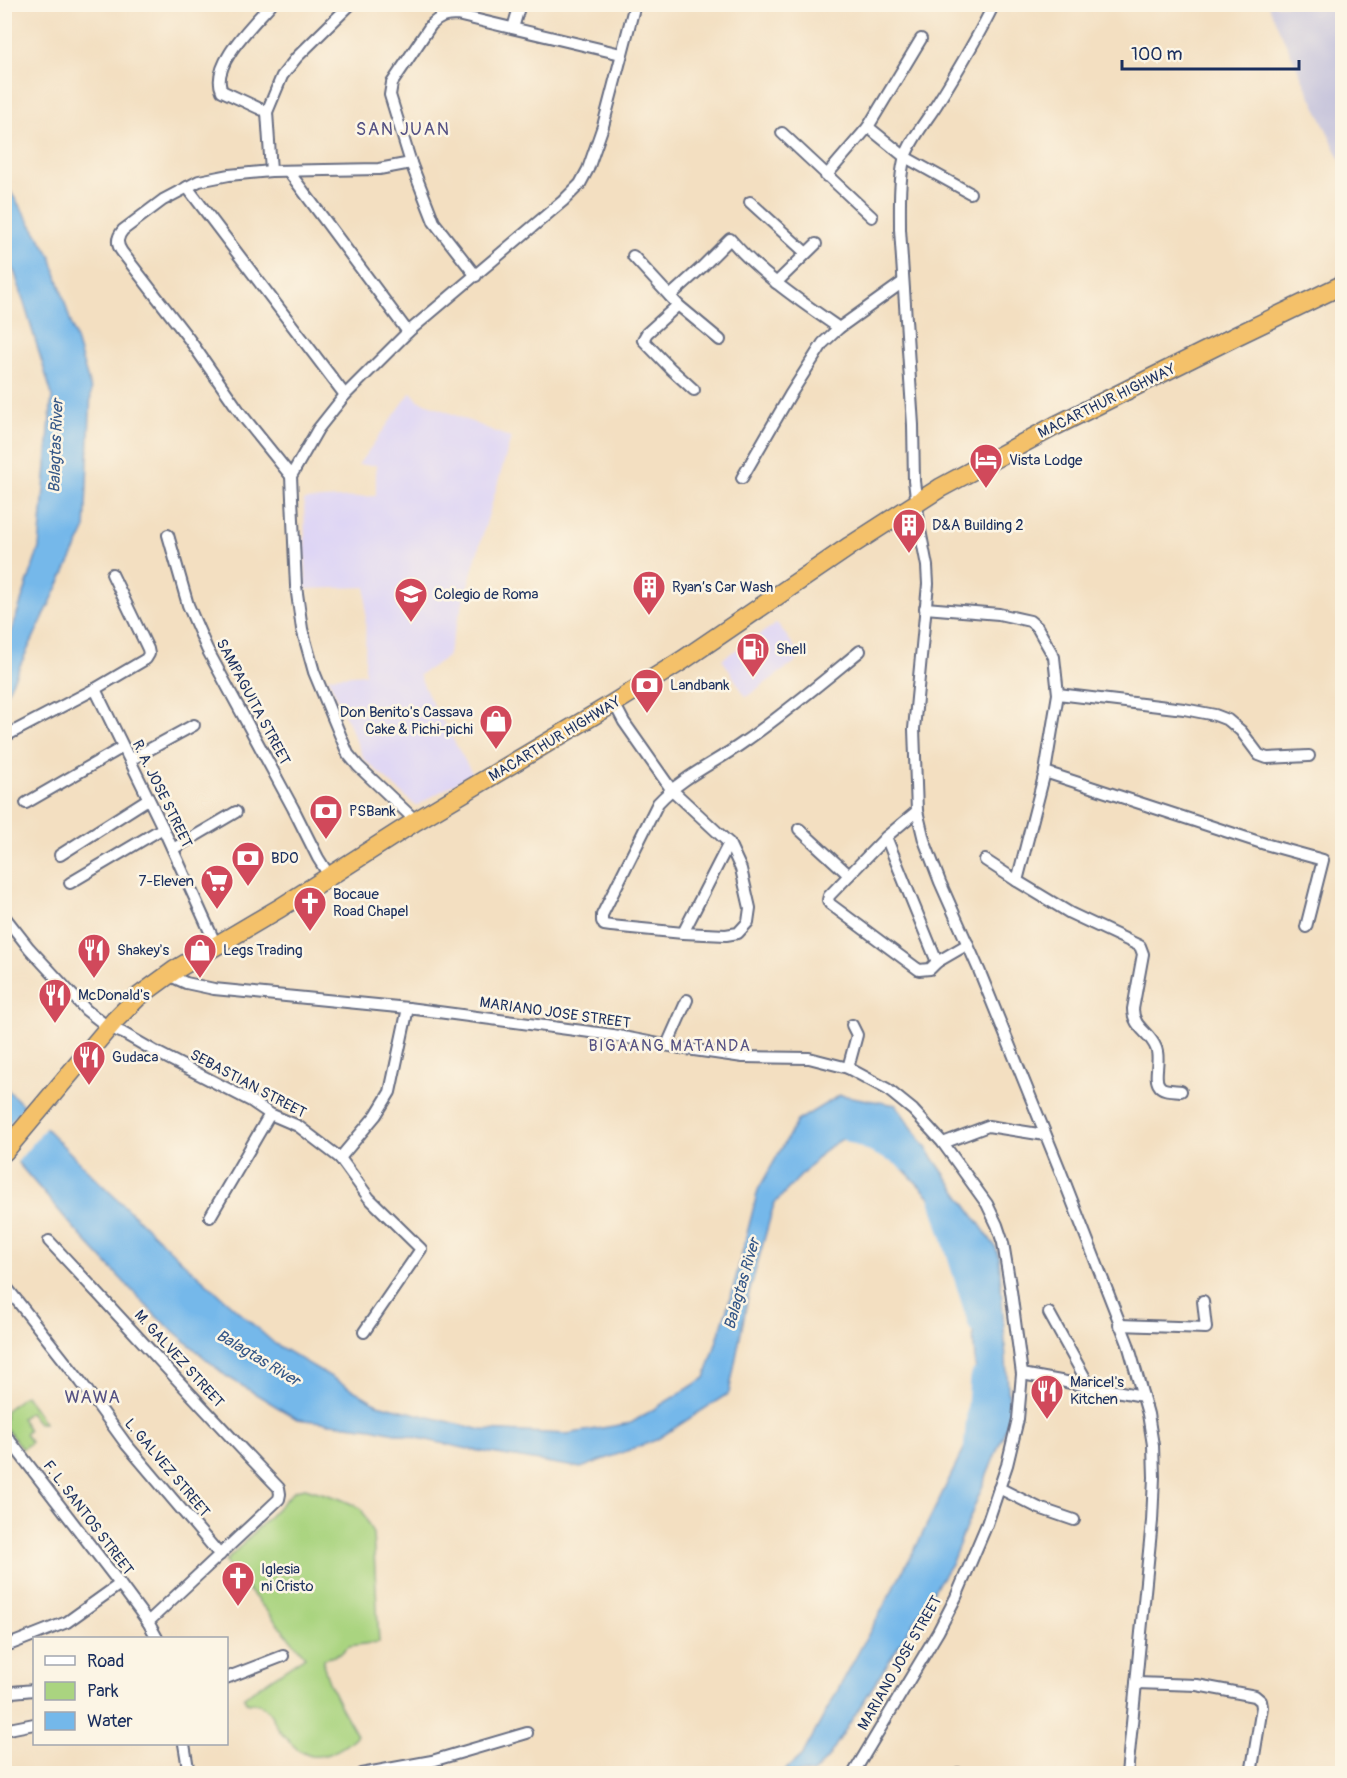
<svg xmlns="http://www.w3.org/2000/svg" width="1347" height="1778" viewBox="0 0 1347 1778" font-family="Pangolin,sans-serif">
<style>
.built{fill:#ded5f5}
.industrial{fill:#c3c1db}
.green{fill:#aad480;stroke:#62826f;stroke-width:1.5}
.water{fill:#74b8ea;stroke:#4874a4;stroke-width:1.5}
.pier{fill:#f3dfc1}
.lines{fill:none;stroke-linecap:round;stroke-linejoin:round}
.river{stroke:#74b8ea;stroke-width:21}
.minor-casing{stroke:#676d81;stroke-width:14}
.trunk-casing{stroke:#676d81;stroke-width:21}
.minor{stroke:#fff;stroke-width:10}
.trunk{stroke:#f4c16a;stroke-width:18}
.labels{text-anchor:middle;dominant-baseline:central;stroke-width:5;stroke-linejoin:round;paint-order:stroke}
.street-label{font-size:15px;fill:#1b2f5e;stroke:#fcf5e5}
.poi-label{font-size:15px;fill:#1b2f5e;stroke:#fcf5e5;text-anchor:start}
.water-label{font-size:16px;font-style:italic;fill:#365888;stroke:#fcf5e5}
.neighbourhood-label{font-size:16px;letter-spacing:1.5px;fill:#555284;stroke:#fcf5e5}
.quarter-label{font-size:18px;letter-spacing:1.5px;fill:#555284;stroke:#fcf5e5}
</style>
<rect width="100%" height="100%" fill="#fcf5e5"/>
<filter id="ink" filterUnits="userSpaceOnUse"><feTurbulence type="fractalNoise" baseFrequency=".0167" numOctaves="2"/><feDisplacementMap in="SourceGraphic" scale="12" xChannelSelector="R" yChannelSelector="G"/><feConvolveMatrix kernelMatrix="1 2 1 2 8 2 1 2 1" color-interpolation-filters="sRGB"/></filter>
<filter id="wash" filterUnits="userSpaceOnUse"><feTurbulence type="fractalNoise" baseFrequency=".008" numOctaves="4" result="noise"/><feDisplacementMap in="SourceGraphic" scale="24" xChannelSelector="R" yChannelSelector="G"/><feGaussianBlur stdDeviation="1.35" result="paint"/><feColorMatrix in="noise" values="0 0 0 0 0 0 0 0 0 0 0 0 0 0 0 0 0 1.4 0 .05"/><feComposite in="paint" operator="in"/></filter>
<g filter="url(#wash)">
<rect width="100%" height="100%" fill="#f3dfc1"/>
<g class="built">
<polygon points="411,392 418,400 511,438 447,657 419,675 430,699 472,773 416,806 364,759 328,677 365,674 366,587 306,589 304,500 376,496 376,465 358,465"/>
<polygon points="777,623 802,657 746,697 722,659"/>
</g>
<polygon class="industrial" points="1268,5 1342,5 1342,163"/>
<g class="green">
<polygon points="25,1395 44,1423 38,1423 29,1412 21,1418 29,1430 25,1434 31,1442 22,1449 5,1427 5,1411"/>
<path d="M305 1488 338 1498 361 1508 373 1534 379 1642 349 1646 340 1654 324 1659C321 1676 348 1719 357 1735 347 1746 328 1758 312 1756 300 1754 289 1742 282 1734 275 1725 273 1714 264 1707 259 1702 252 1704 246 1702L244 1697 305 1656 225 1562 295 1490Z"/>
</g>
<g class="water">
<polygon points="5,183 51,256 91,390 85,530 5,697 5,650 39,548 52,395 15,273 5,256"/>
<polygon points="4,1086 96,1179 185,1264 275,1344 377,1404 482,1430 567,1434 631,1423 705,1378 732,1293 758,1190 797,1121 840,1095 896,1105 995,1246 999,1257 1010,1418 952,1562 827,1759 813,1773 782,1773 803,1754 917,1545 979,1418 968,1261 934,1201 877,1142 847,1136 826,1149 774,1204 748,1297 729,1393 656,1440 581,1468 473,1450 372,1428 297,1419 226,1376 156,1316 80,1235 5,1148"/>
</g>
<polygon class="pier" points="26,1104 47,1126 15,1165 4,1153 5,1129"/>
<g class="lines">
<g class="river">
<polyline points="843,1128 903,1156 906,1160"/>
<polyline points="941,1201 979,1324"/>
<polyline points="974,1451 980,1378"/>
</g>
</g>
</g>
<g filter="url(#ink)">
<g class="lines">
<defs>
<g id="minor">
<path d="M994 4C977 39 957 72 937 104 927 120 909 142 904 160 899 182 900 206 900 229L913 425 914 481 920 530 927 566 928 584 914 729 917 811 924 840 940 882 979 970 1060 1170 1128 1344 1148 1414 1153 1445 1154 1477 1152 1521 1127 1774"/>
<polyline points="513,28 520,4"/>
<path d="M267 112 222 91C209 65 255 23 271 4"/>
<polyline points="868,127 905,157 970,193"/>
<polyline points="782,133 872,217"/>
<polyline points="271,171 267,112 282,76 297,57 351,4"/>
<polyline points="289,172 408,332"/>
<polyline points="826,176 868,127 921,39"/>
<polyline points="187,187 345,395"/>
<polyline points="750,202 806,253"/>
<polyline points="633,256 678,305 720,340"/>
<path d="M476 276 434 222 411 163 390 95 392 83 431 25C439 17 445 15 457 15L621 54"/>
<polyline points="776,283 816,244"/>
<path d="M670 296 701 268 730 239C761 275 800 301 839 328"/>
<polyline points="678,305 647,333 643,340 671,369 694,390"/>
<path d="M291 476 242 415 189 339 122 252C116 244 117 237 123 230L163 200 199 181 229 175 271 171 379 169 411 163"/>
<polyline points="742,478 790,395 823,343 839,328 903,282"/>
<polyline points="168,535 188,605 207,649 293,808 318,858 330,877"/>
<polyline points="925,608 999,614 1030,621 1037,627 1054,657 1058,694 1045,772 1265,844 1323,860 1306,927"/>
<polyline points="95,689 163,828 216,945"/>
<polyline points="1058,694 1184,709 1215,715 1228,720 1241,731 1259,755 1267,758 1309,756"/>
<path d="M614 703 624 722 671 789 729 843 741 869 750 908 748 922 738 933 726 935 683 933 611 926 604 925 602 921V915L658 803C683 776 715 763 744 742 784 714 822 682 860 651"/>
<polyline points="9,734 95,689 146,659 149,654 148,649 112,574"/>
<polyline points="130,760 194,725"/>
<path d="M1045 772 1017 881 1070 913 1140 946 1143 954 1133 1009C1133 1028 1150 1032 1156 1048 1161 1059 1153 1077 1159 1085 1162 1091 1174 1090 1181 1091"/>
<polyline points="26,803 123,747"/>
<polyline points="917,811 886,837 937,962"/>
<polyline points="416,821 358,766 348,754 314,672 302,629 296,586 291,476 318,429 345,395 408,332 563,201 580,184 588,169 603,126 635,4"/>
<polyline points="799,829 849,875"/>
<polyline points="886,837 829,896 828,900 830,904 919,970 930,969 937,962 968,944"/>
<polyline points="173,849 236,812"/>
<polyline points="60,855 148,799"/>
<polyline points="985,860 1017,881"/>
<polyline points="70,883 163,828"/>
<polyline points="4,916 29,948 86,1010 108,1027 123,1033 156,1052 251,1101 270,1114 298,1126 340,1158 369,1198 421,1249 364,1332"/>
<polyline points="683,933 729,843"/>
<polyline points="168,975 186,983 214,989 408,1008 613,1035 680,1048 743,1057 809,1058 848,1068 887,1089 913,1110 943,1143 987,1204 997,1225 1003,1243 1011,1291 1022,1374 1018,1419 1007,1465 987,1524 956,1597 938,1632 853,1774"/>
<polyline points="667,1045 687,1000"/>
<polyline points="848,1068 857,1035 852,1025"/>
<polyline points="943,1143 988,1126 1045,1135"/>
<polyline points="340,1158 376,1115 390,1092 408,1008"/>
<polyline points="210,1217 270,1114"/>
<path d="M49 1241C126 1323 201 1407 279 1488L280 1494 279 1499 148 1622"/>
<polyline points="4,1284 81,1382 126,1444 220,1555"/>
<polyline points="1049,1313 1090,1387"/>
<polyline points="1119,1325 1206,1328 1203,1301"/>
<polyline points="1022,1374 1143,1396"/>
<polyline points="4,1433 120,1584 148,1622 157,1638"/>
<polyline points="999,1488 1039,1508 1074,1520"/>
<polyline points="11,1644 67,1622 120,1584"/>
<polyline points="226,1678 283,1656"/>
<polyline points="1136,1683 1197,1685 1255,1696 1261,1701 1262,1707 1251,1774"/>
<polyline points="4,1700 12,1692 34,1690"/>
<polyline points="4,1730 34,1724"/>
<polyline points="184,1744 189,1774"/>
<polyline points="361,1774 432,1761 527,1733"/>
<polyline points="957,1774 958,1773"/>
</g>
<polyline id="trunk" points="4,1152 115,1020 138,997 175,970 280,908 416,821 614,703 683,660 850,546 940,488 1055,426 1238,335 1342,285"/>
</defs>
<use href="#minor" class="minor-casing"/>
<use href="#trunk" class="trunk-casing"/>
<use href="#minor" class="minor"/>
<use href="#trunk" class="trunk"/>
</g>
</g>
<defs>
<symbol id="hotel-pin" viewBox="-11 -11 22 30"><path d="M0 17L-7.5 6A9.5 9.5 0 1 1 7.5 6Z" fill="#d1495b" stroke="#fcf5e5"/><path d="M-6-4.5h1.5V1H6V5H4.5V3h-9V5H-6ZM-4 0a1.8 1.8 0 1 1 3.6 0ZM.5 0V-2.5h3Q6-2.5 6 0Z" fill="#fff"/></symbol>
<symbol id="building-pin" viewBox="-11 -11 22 30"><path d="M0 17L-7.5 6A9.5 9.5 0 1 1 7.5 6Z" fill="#d1495b" stroke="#fcf5e5"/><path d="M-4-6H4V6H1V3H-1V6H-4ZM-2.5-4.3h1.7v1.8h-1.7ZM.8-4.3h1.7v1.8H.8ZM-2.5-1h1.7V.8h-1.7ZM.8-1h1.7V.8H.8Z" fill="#fff"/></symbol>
<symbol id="university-pin" viewBox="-11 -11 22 30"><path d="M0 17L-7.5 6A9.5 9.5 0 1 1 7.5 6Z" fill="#d1495b" stroke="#fcf5e5"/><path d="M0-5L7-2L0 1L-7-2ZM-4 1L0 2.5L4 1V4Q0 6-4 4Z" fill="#fff"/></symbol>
<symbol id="fuel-pin" viewBox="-11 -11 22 30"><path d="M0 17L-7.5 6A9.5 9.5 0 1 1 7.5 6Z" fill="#d1495b" stroke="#fcf5e5"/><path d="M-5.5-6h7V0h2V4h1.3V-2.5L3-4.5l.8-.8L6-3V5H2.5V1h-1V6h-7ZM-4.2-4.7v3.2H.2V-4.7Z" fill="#fff"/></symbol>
<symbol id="bank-pin" viewBox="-11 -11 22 30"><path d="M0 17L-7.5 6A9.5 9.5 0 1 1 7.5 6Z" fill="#d1495b" stroke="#fcf5e5"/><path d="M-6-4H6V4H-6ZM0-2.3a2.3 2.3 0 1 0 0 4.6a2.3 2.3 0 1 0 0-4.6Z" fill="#fff"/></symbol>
<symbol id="shop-pin" viewBox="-11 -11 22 30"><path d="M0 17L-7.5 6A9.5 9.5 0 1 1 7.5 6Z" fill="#d1495b" stroke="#fcf5e5"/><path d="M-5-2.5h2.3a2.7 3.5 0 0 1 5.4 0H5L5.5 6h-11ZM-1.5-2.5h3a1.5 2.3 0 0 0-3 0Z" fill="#fff"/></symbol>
<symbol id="supermarket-pin" viewBox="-11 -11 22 30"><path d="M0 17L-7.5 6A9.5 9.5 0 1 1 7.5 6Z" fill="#d1495b" stroke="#fcf5e5"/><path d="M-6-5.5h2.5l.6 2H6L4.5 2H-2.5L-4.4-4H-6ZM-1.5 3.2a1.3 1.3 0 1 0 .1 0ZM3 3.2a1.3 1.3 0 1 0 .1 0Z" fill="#fff"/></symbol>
<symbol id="church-pin" viewBox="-11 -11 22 30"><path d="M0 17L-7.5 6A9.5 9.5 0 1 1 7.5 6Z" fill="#d1495b" stroke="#fcf5e5"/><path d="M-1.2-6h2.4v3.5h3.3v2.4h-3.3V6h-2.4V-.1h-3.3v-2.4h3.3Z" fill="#fff"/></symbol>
<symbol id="restaurant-pin" viewBox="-11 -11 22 30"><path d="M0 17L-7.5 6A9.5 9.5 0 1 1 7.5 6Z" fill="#d1495b" stroke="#fcf5e5"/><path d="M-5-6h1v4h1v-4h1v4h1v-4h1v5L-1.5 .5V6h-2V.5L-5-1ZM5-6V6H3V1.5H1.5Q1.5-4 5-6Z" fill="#fff"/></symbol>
</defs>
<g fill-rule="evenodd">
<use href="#hotel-pin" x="967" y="441" width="38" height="52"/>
<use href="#building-pin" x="890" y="506" width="38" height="52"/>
<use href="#building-pin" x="630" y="568" width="38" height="52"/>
<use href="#university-pin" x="392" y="575" width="38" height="52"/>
<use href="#fuel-pin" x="734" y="630" width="38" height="52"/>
<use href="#bank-pin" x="628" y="666" width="38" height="52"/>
<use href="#shop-pin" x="477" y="702" width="38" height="52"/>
<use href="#bank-pin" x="307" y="792" width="38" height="52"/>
<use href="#bank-pin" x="229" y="839" width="38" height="52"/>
<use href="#supermarket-pin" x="198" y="862" width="38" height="52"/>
<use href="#church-pin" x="291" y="884" width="38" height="52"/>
<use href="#restaurant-pin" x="75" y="931" width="38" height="52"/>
<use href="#shop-pin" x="181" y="931" width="38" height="52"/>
<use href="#restaurant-pin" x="36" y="976" width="38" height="52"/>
<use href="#restaurant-pin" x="70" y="1038" width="38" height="52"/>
<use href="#restaurant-pin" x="1028" y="1372" width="38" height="52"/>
<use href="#church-pin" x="219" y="1559" width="38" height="52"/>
</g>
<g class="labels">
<g class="street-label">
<text transform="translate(1107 401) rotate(-26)">MACARTHUR HIGHWAY</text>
<text transform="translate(253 702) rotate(62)">SAMPAGUITA STREET</text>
<text transform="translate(555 739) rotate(-31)">MACARTHUR HIGHWAY</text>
<text transform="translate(162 794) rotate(64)">R. A. JOSE STREET</text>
<text transform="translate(555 1013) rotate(8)">MARIANO JOSE STREET</text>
<text transform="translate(248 1084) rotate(28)">SEBASTIAN STREET</text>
<text transform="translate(179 1359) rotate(48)">M. GALVEZ STREET</text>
<text transform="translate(167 1468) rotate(50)">L. GALVEZ STREET</text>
<text transform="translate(88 1518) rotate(53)">F. L. SANTOS STREET</text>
<text transform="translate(900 1663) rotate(-60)">MARIANO JOSE STREET</text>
</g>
<g class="poi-label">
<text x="1009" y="460">Vista Lodge</text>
<text x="932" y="525">D&amp;A Building 2</text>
<text x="672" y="587">Ryan’s Car Wash</text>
<text x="434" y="594">Colegio de Roma</text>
<text x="776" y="649">Shell</text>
<text x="670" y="685">Landbank</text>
<text x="473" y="712" text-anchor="end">Don Benito's Cassava<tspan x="473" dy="17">Cake &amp; Pichi-pichi</tspan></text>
<text x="349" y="811">PSBank</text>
<text x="271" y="858">BDO</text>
<text x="194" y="881" text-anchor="end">7-Eleven</text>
<text x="333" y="894">Bocaue<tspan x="333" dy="17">Road Chapel</tspan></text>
<text x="117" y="950">Shakey's</text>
<text x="223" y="950">Legs Trading</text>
<text x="78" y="995">McDonald's</text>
<text x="112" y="1057">Gudaca</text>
<text x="1070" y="1382">Maricel's<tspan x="1070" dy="17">Kitchen</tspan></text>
<text x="261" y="1569">Iglesia<tspan x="261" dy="17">ni Cristo</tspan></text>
</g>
<g class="water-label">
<text transform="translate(56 446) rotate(-88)">Balagtas River</text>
<text transform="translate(742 1284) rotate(-74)">Balagtas River</text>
<text transform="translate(258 1358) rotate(31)">Balagtas River</text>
</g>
<g class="neighbourhood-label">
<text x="670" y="1046">BIGAANG MATANDA</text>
</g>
<g class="quarter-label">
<text x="403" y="129">SAN JUAN</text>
<text x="93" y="1397">WAWA</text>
</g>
</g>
<rect width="1347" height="1778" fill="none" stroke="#fcf5e5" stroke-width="24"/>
<rect x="33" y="1637" width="195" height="108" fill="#fcf5e5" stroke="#a2a6af" stroke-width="1.5"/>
<rect x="45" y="1656" width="30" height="9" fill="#ffffff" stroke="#a2a6af" stroke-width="1.5"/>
<text x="87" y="1667" font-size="18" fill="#1b2f5e">Road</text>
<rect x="45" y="1682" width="30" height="18" fill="#aad480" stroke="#a2a6af" stroke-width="1.5"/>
<text x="87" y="1697" font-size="18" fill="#1b2f5e">Park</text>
<rect x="45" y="1712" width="30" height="18" fill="#74b8ea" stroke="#a2a6af" stroke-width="1.5"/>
<text x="87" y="1727" font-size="18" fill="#1b2f5e">Water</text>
<path d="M1122 60v9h177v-9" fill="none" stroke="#1b2f5e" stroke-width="3"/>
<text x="1131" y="60" font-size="18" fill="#1b2f5e" stroke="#fcf5e5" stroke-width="4.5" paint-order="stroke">100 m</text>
</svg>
